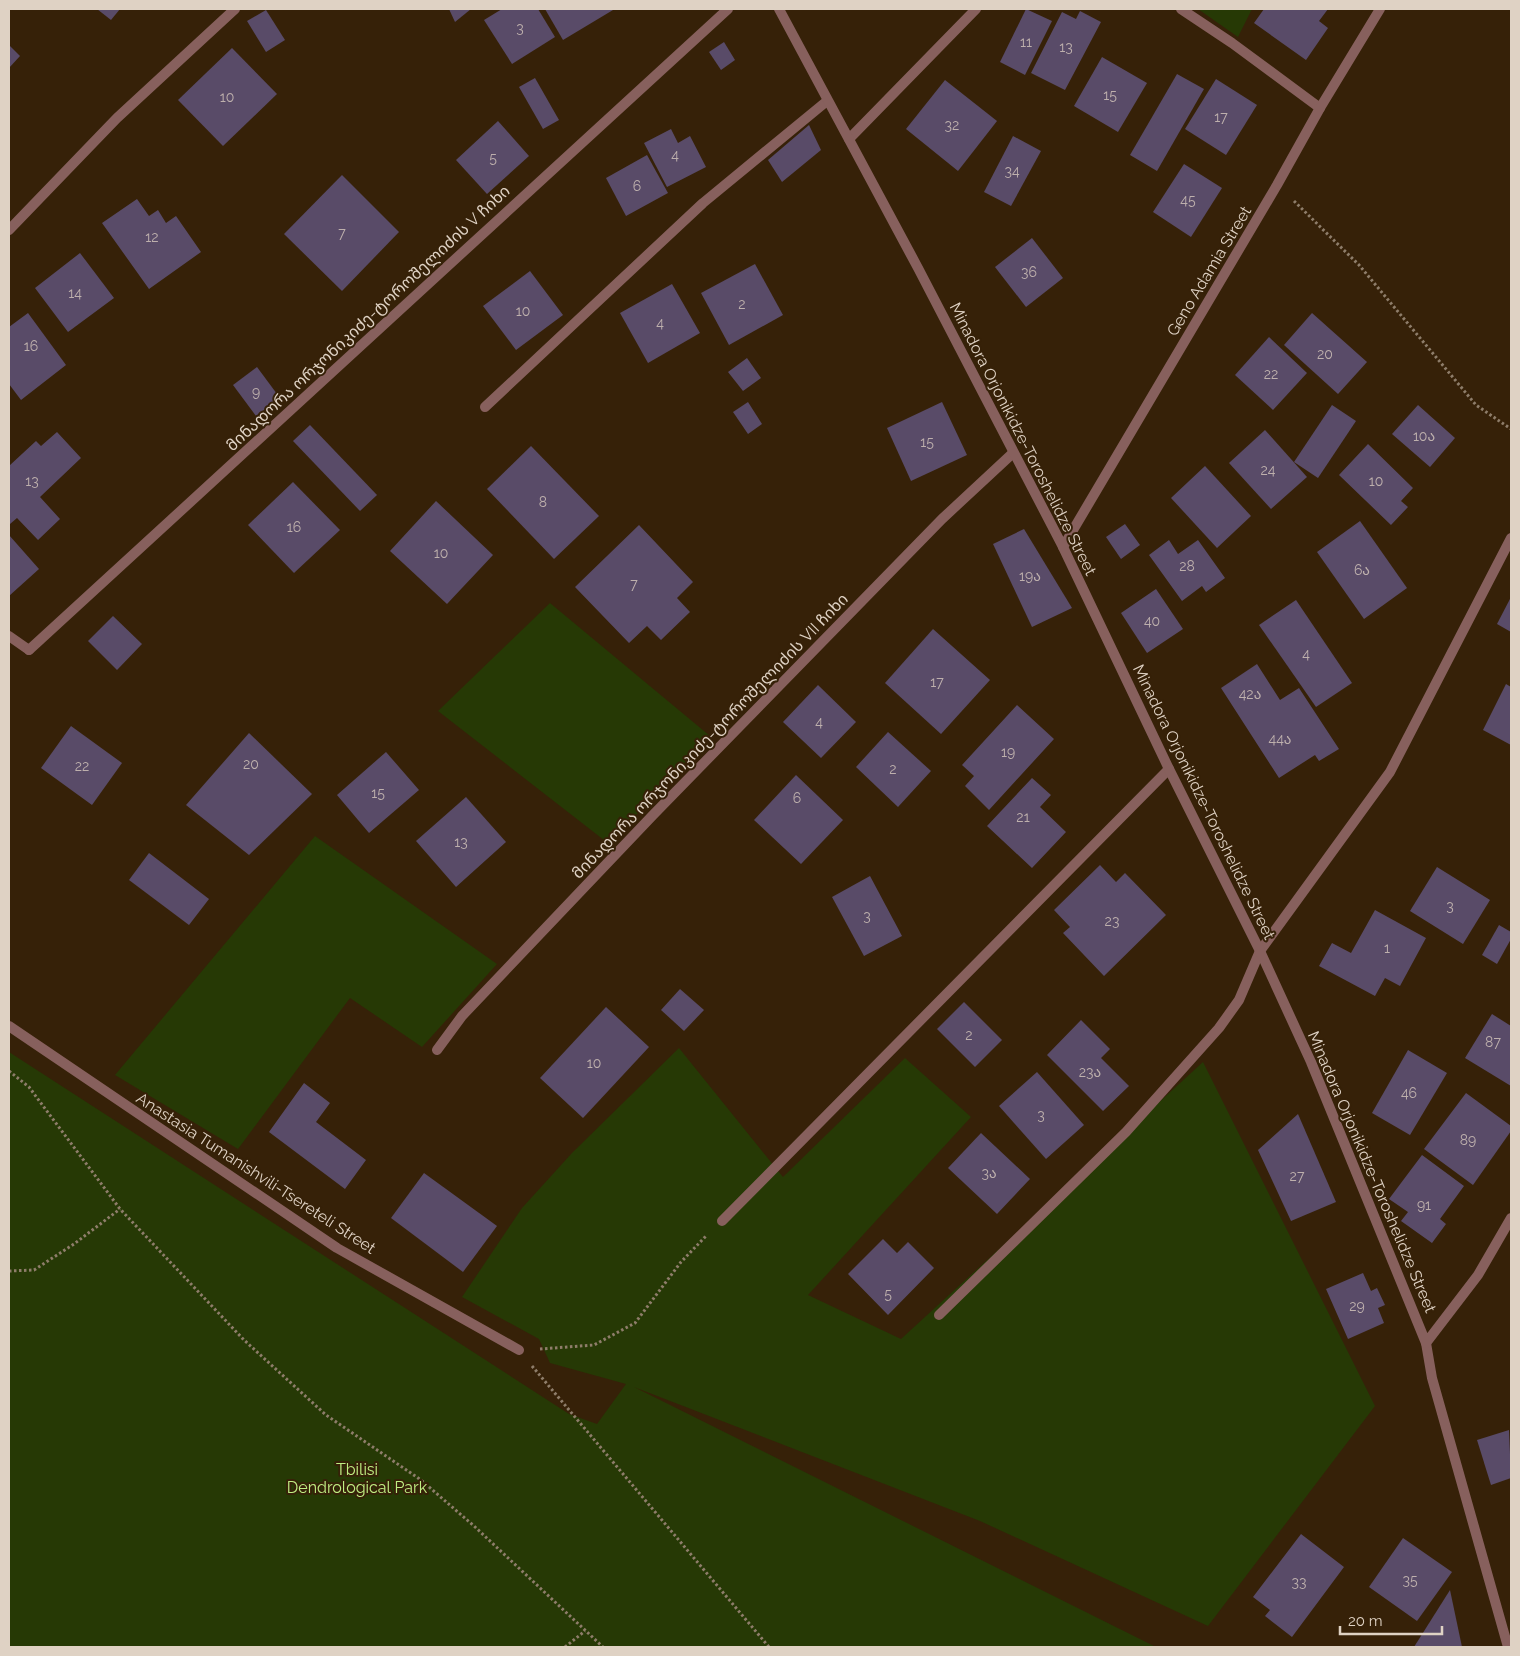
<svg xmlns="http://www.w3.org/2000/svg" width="1520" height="1656" viewBox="0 0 1520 1656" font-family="Raleway,'Noto Sans Georgian',sans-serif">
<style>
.green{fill:#263905}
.building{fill:#594b68}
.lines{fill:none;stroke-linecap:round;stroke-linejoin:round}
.path{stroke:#8e7d6a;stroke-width:3;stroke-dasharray:2.5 2.5;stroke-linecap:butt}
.service{stroke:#87605d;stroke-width:10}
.minor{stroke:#87605d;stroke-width:10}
.tertiary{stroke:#87605d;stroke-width:10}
.labels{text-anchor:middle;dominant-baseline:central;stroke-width:4;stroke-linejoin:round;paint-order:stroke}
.number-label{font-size:14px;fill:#beb0ad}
.street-label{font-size:16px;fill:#dfd2c4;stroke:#362108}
.park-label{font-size:16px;fill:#bfee83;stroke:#362108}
</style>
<rect width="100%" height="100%" fill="#362108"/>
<g class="green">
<polygon points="1198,9 1252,9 1238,37"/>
<polygon points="550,603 710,736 609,844 438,711"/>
<polygon points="315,836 497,964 422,1047 350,998 238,1149 115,1075"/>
<polygon points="679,1048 783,1177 905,1058 971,1117 808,1295 901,1339 1203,1062 1375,1406 1208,1626 980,1521 634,1387 1156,1647 9,1647 9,1052 569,1414 597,1424 626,1384 550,1363 539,1339 462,1297 522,1208 572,1153"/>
</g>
<g class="building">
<polygon points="97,9 120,9 111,20"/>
<polygon points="449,9 471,9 455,22"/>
<polygon points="502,9 538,9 555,37 512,64 484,20"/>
<polygon points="545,9 612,9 613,10 563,40"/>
<polygon points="1026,9 1052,21 1025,75 1000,62"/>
<polygon points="1264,9 1328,9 1319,21 1328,28 1306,60 1254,23"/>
<polygon points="266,10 285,40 266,52 247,21"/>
<polygon points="1080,11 1101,22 1065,90 1031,73 1062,12 1076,19"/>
<polygon points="724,42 735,60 721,70 709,52"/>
<polygon points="9,45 20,56 9,68"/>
<polygon points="232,48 277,94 223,146 178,100"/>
<polygon points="1102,57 1147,83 1118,132 1074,106"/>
<polygon points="1177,74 1204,89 1157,171 1130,155"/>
<polygon points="535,78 559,120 543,129 519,87"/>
<polygon points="1216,79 1257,105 1226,155 1185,129"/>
<polygon points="945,80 997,121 958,171 906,129"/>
<polygon points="498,121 529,156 487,194 456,160"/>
<polygon points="809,125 821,150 782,182 768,160"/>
<polygon points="671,129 678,143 690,136 706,167 667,187 644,143"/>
<polygon points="1013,136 1041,151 1011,206 984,192"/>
<polygon points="647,155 668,193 626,216 606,178"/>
<polygon points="1184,164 1222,188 1191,237 1153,212"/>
<polygon points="342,175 399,232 342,291 284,234"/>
<polygon points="137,199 149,216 158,210 166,223 176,216 201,252 149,289 102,223"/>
<polygon points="1032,238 1063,278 1026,307 995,267"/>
<polygon points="80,253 114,298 68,332 35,288"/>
<polygon points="755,264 783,315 729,345 701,293"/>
<polygon points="530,271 563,315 516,350 483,306"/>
<polygon points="672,284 700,333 648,363 620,313"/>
<polygon points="28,313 66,365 21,400 9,384 9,327"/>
<polygon points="1312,313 1367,362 1338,394 1284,345"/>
<polygon points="1269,337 1307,373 1273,410 1235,375"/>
<polygon points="747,358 761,378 743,391 728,372"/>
<polygon points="257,367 280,398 256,416 233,385"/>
<polygon points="748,402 762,424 748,434 733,412"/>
<polygon points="942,402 967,455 911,481 887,428"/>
<polygon points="1332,405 1356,421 1318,478 1294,462"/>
<polygon points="1418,405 1455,438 1430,467 1392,434"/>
<polygon points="310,425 377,495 360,511 293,441"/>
<polygon points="1265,430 1307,477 1271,509 1229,463"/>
<polygon points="57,432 81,458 40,497 60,519 38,540 17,518 10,524 9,522 9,466 36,441 41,446"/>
<polygon points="1368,444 1413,488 1401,501 1408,507 1391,525 1339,475"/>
<polygon points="531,446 599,516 554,559 487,489"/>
<polygon points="1205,466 1251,516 1217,548 1171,498"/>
<polygon points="293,482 340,530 294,573 248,525"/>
<polygon points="436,501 493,555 447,604 390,551"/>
<polygon points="1360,521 1407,588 1364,619 1317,552"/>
<polygon points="1125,524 1140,545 1121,559 1106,537"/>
<polygon points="639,525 693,582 677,598 690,612 661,640 647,626 629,643 575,587"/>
<polygon points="1024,529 1072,608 1032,627 993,544"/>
<polygon points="9,535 39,569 9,596"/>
<polygon points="1169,540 1178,554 1198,540 1225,578 1206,592 1202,586 1182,601 1149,555"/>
<polygon points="1156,589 1183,629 1147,653 1121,613"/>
<polygon points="1511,597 1511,632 1497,624"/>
<polygon points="1296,600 1352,683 1316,707 1259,625"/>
<polygon points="113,616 142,644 117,670 88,641"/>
<polygon points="933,629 990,680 941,734 885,683"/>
<polygon points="1257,664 1280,700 1299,688 1339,749 1319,761 1315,755 1279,778 1221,688"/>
<polygon points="1506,684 1511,687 1511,745 1483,730"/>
<polygon points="818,685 856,722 821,758 783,722"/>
<polygon points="1017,705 1054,739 989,810 965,786 974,776 962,765"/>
<polygon points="71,726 122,763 92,805 41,768"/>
<polygon points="888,732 931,771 898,807 856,767"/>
<polygon points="249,733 312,794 249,855 186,805"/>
<polygon points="386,752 419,790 369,833 337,795"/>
<polygon points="796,775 843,820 801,864 754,820"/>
<polygon points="1032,778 1051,795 1040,807 1066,832 1032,868 987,826"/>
<polygon points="466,797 506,842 456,887 416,841"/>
<polygon points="149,853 209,899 189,925 129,880"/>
<polygon points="1100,865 1116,882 1125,873 1166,915 1104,976 1063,933 1070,927 1054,910"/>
<polygon points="1437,867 1490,900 1463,944 1410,911"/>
<polygon points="870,876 902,936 864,956 832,897"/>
<polygon points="1375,910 1426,938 1400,986 1385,978 1375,996 1319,966 1332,943 1351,953"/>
<polygon points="1499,925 1511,932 1511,939 1497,964 1482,955"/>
<polygon points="680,989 704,1010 684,1031 661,1010"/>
<polygon points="964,1002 1002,1040 975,1067 937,1029"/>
<polygon points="606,1007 649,1047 583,1118 540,1078"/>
<polygon points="1492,1014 1511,1026 1511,1086 1465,1058"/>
<polygon points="1081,1020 1110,1049 1101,1058 1129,1086 1103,1111 1047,1055"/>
<polygon points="1408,1050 1447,1073 1410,1135 1372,1113"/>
<polygon points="1037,1072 1084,1125 1046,1159 999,1106"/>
<polygon points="304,1083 330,1103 316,1122 366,1160 345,1189 269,1132"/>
<polygon points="1466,1093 1511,1126 1511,1131 1473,1185 1424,1149"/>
<polygon points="1298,1114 1336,1202 1291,1221 1258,1150"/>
<polygon points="981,1133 1030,1179 997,1214 948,1168"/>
<polygon points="1422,1155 1464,1186 1440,1219 1446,1224 1432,1243 1401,1221 1408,1212 1389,1199"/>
<polygon points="424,1173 497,1226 463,1272 391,1218"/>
<polygon points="883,1239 897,1253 908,1242 934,1268 888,1315 848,1274"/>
<polygon points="1363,1273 1371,1291 1377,1288 1385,1305 1378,1308 1384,1323 1348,1339 1326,1289"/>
<polygon points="1509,1430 1511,1478 1491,1485 1477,1440"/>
<polygon points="1301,1534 1344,1567 1292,1637 1265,1616 1270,1610 1253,1597"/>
<polygon points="1403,1538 1452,1572 1417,1621 1369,1587"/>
<polygon points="1450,1590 1462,1647 1414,1647"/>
</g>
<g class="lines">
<g class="path">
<polyline points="1294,201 1359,265 1476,405 1511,429"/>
<polyline points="9,1071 29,1087 120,1209 244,1340 326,1415 421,1480 474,1526 603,1647"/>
<polyline points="9,1271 34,1270 74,1244 120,1209"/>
<polyline points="540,1349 594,1345 635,1323 681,1262 706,1236"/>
<polyline points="532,1366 769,1647"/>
<polyline points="565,1647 585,1631"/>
</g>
<g class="service">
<polyline points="849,139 976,9"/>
<polyline points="9,636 29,650"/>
</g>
<g class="minor">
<polyline points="1181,9 1232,43 1320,108"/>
<polyline points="9,230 117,118 235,9"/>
<polyline points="485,407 703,203 827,101"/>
<polyline points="1063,547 1277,185 1320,108 1380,9"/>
<polyline points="29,650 728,9"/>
<polyline points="9,1026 337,1248 519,1350"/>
<polyline points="437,1050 462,1016 653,815 942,519 1013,453"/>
<polyline points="722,1221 1169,769"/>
<polyline points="939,1315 1126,1132 1219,1028 1239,1000 1260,951 1390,772 1511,538"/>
<polyline points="1426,1343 1432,1378 1508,1647"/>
</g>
<polyline class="tertiary" points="779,9 918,268 1063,547 1169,769 1260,951 1311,1062 1426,1343 1478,1275 1511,1218"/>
</g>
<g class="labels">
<g class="number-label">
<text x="520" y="28">3</text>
<text x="1026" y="42">11</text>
<text x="1066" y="47">13</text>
<text x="1110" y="95">15</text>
<text x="227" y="97">10</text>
<text x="1221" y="117">17</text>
<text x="952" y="125">32</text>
<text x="675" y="155">4</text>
<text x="493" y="158">5</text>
<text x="1012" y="171">34</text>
<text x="637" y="186">6</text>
<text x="1188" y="200">45</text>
<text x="342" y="233">7</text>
<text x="152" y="237">12</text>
<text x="1029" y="272">36</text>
<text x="75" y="293">14</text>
<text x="742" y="304">2</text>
<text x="523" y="311">10</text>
<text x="660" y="323">4</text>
<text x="31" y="346">16</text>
<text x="1325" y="354">20</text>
<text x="1271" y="374">22</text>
<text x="256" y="392">9</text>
<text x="1424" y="436">10ა</text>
<text x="927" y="442">15</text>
<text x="1268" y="470">24</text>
<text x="32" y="481">13</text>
<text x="1376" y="481">10</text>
<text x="543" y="502">8</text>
<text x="294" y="527">16</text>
<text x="441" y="553">10</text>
<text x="1187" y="566">28</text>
<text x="1362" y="570">6ა</text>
<text x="1030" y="576">19ა</text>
<text x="634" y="584">7</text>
<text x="1152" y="621">40</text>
<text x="1306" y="654">4</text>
<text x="937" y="682">17</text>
<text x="1250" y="694">42ა</text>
<text x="819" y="722">4</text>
<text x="1280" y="739">44ა</text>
<text x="1008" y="752">19</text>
<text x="251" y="764">20</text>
<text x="82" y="766">22</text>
<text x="893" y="769">2</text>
<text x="378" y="793">15</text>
<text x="797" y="798">6</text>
<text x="1023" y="817">21</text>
<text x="461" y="842">13</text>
<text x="1450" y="906">3</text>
<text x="867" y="916">3</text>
<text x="1112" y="921">23</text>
<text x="1387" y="948">1</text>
<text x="969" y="1035">2</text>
<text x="1493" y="1042">87</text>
<text x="594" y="1063">10</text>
<text x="1090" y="1072">23ა</text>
<text x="1409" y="1093">46</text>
<text x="1041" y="1115">3</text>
<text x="1468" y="1140">89</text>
<text x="989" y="1173">3ა</text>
<text x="1297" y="1176">27</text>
<text x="1424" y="1205">91</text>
<text x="888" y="1294">5</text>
<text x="1357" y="1306">29</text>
<text x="1410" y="1580">35</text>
<text x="1299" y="1582">33</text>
</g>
<g class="street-label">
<text transform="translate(1209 271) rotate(-59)">Geno Adamia Street</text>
<text transform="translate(368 318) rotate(-43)">მინადორა ორჯონიკიძე-ტოროშელიძის V ჩიხი</text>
<text transform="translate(1023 439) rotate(63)">Minadora Orjonikidze-Toroshelidze Street</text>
<text transform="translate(710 736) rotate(-46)">მინადორა ორჯონიკიძე-ტოროშელიძის VII ჩიხი</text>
<text transform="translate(1204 802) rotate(64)">Minadora Orjonikidze-Toroshelidze Street</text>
<text transform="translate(1372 1172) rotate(67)">Minadora Orjonikidze-Toroshelidze Street</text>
<text transform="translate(256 1173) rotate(33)">Anastasia Tumanishvili-Tsereteli Street</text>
</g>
<g class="park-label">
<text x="357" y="1469">Tbilisi<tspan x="357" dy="18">Dendrological Park</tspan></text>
</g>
</g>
<rect width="1520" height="1656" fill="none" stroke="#dfd2c4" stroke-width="20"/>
<path d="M1340 1626v8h102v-8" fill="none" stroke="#dfd2c4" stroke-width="2.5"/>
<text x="1348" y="1626" font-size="15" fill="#dfd2c4" stroke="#362108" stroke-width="4" paint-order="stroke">20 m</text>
</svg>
